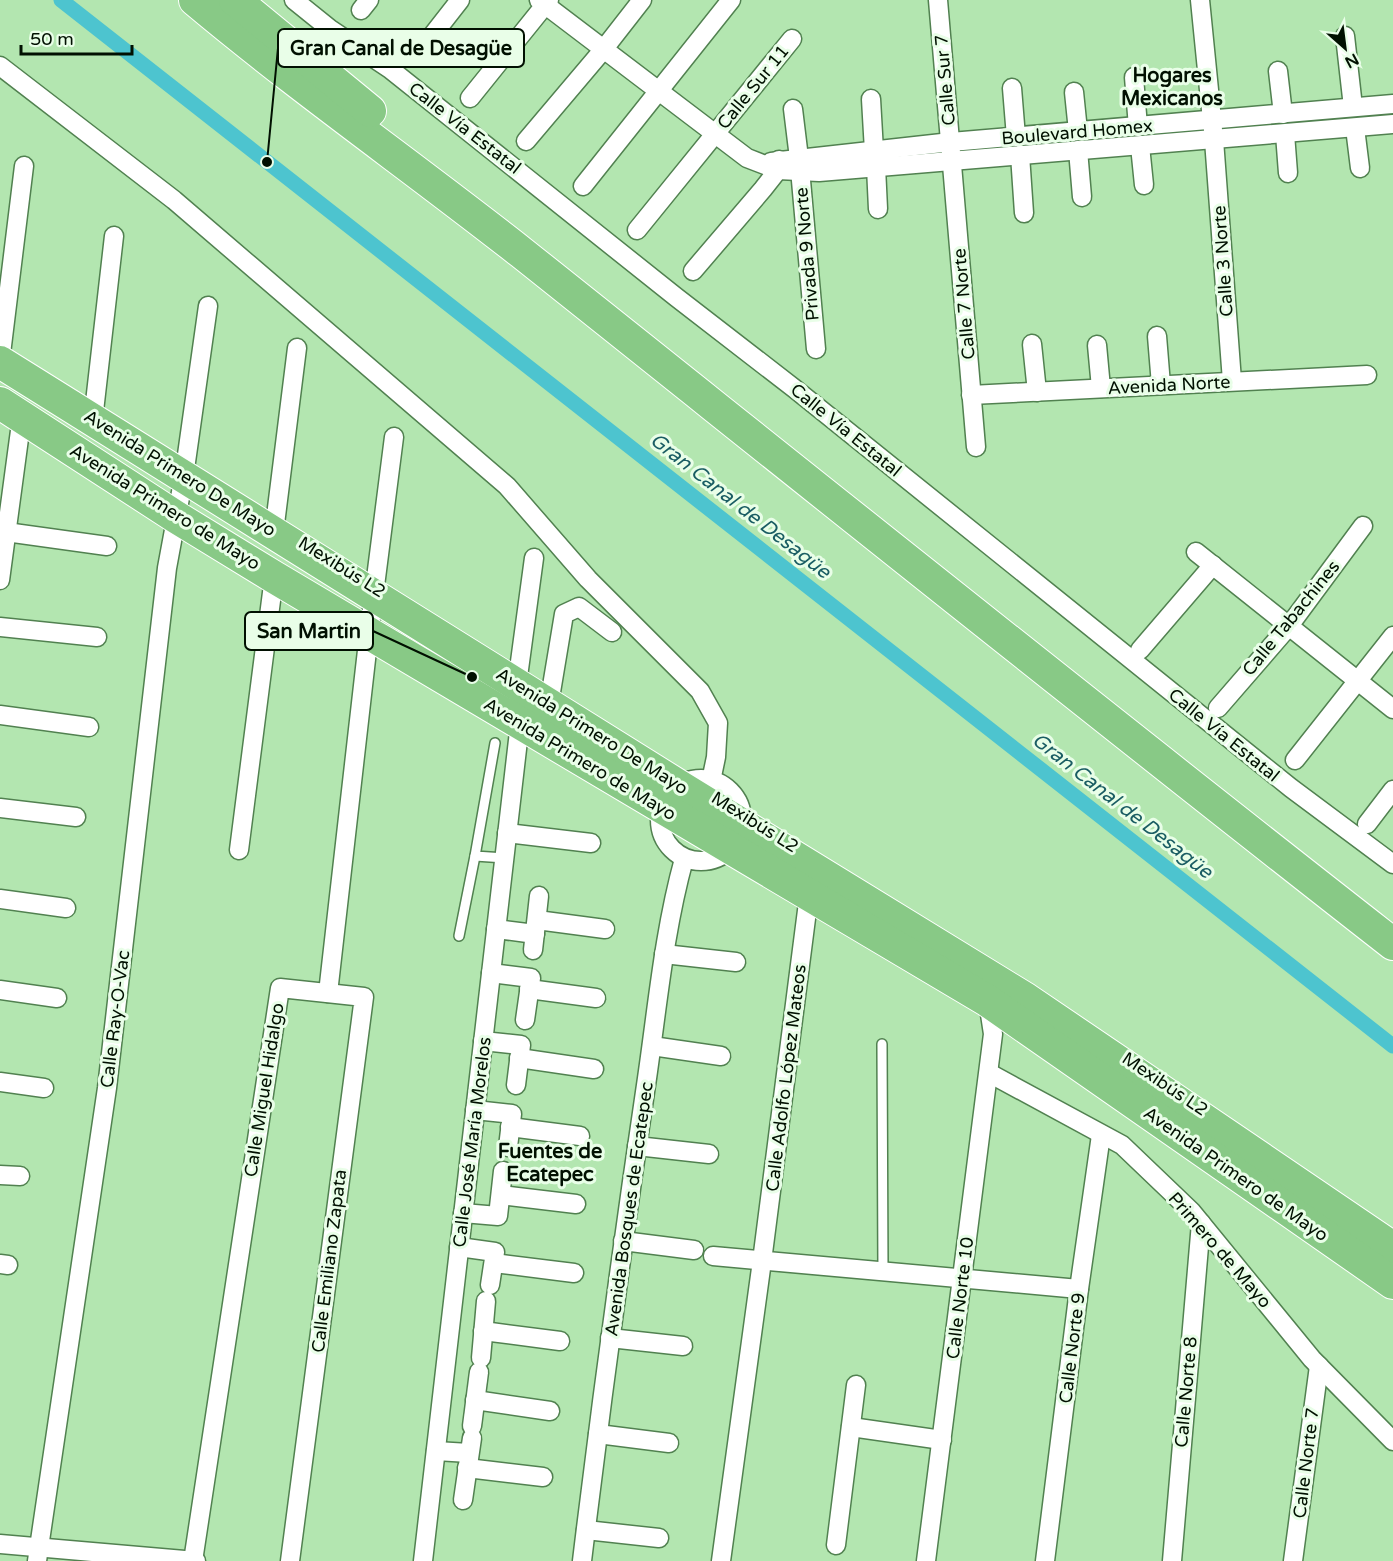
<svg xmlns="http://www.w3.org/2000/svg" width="1393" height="1561" viewBox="0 0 1393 1561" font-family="'Varela Round',sans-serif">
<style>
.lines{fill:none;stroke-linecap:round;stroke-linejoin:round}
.canal{stroke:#4dc4cf;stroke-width:15}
.lane-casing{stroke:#518150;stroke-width:12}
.street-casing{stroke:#518150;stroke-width:21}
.highway-casing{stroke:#fff;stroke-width:34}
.lane{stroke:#fff;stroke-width:9}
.street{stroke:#fff;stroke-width:18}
.highway{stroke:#88c986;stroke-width:32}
.labels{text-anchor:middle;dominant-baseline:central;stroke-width:6;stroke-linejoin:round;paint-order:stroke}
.street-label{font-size:18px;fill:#011001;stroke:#e9fee8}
.neighbourhood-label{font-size:20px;font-weight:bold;fill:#011001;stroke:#e9fee8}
.water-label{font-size:20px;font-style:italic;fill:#1a5d63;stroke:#e9fee8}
.leader{fill:none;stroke:#011001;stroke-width:2}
.callout-dot{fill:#011001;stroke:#e9fee8;stroke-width:2}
.callout{fill:#e9fee8;stroke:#011001;stroke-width:2}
.callout-label{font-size:20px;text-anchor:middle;font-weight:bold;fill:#011001}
</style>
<rect width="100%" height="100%" fill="#b3e6b0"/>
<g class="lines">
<polyline class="canal" points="61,0 1393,1046"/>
<defs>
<g id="lane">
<polyline points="495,743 475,856 505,858"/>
<polyline points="459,936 475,856"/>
<polyline points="882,1044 883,1272"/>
</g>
<g id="street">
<polyline points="294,0 330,29 390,69 676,297 795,389 1291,788 1393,864"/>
<polyline points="539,0 747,158 778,170 819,172 1393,124"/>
<polyline points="938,0 976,447"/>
<polyline points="1200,0 1214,140 1232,381"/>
<polyline points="361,10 369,0"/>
<polyline points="1345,36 1353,107"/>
<polyline points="417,55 460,0"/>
<polyline points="0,66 174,200 507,486 588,579 700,691 718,723 716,757 711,781"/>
<polyline points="1278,71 1283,114"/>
<polyline points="1134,77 1138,127"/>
<polyline points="1012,88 1016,137"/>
<polyline points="1074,92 1078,131"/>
<polyline points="470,98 549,0"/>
<polyline points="871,99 874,151"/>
<polyline points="793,109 799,158 816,349"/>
<polyline points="1355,128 1360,168"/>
<polyline points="1285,134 1288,173"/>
<polyline points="526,141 603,50 642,0"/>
<polyline points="1140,146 1144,185"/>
<polyline points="1078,150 1082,197"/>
<polyline points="1020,155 1024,213"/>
<polyline points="771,162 951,142 1393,104"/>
<polyline points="876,167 878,209"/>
<polyline points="583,186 731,0"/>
<polyline points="637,230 792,39"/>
<polyline points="693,271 763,189 778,170 779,160"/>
<polyline points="1157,336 1161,385"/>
<polyline points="1032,344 1037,392"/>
<polyline points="1097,345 1101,388"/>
<polyline points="0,362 24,166"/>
<polyline points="971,395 1367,375"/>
<polyline points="93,420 114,236"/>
<polyline points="6,532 107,546"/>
<polyline points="274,532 297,348"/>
<polyline points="1196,552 1393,709"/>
<polyline points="0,580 22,416"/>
<polyline points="0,627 97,637"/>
<polyline points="1140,650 1213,565"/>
<polyline points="517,684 534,558"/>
<polyline points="545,701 551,692 564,614 579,607 612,632"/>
<polyline points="1218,708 1289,626 1363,526"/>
<polyline points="0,715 89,727"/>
<polyline points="1295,760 1393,636"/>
<circle cx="701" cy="820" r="41"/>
<polyline points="0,808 76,817"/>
<polyline points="1367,824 1393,790"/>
<polyline points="507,833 591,843"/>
<polyline points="239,850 274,577"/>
<polyline points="0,899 66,908"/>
<polyline points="537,920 605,929"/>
<polyline points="496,929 535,934"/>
<polyline points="533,950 539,896"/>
<polyline points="664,954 736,962"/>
<polyline points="491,973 531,978 525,1020"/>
<polyline points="529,989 596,998"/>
<polyline points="0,990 57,998"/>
<polyline points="328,993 369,633 394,437"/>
<polyline points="483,1041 521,1045 516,1085"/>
<polyline points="652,1046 721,1056"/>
<polyline points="519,1058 594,1069"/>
<polyline points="989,1073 1122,1145 1191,1211 1312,1359 1393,1441"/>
<polyline points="0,1082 44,1088"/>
<polyline points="475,1110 512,1114 508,1147"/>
<polyline points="510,1127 580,1136"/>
<polyline points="637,1146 709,1154"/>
<polyline points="0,1175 20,1176"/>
<polyline points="501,1195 576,1204"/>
<polyline points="463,1213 498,1216 503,1171"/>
<polyline points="623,1241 694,1250"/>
<polyline points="459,1247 495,1252 490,1285"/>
<polyline points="713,1256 1079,1289"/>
<polyline points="494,1263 574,1273"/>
<polyline points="0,1264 8,1265"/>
<polyline points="483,1331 560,1341"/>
<polyline points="610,1338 683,1346"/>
<polyline points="481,1358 486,1301"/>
<polyline points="475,1400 550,1411"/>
<polyline points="472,1426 479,1372"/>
<polyline points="851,1427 942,1440"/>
<polyline points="598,1434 669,1443"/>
<polyline points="436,1451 469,1453"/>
<polyline points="467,1468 543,1477"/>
<polyline points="463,1500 472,1438"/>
<polyline points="586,1530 659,1538"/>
<polyline points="0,1544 196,1561"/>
<polyline points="836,1545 856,1385"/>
<polyline points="37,1561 107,1088 167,568 184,476 208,306"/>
<polyline points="193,1561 280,988 364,997 290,1561"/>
<polyline points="423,1561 520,723"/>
<path d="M582 1561C601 1404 622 1248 645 1092 657 1013 663 935 684 859"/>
<polyline points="721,1561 762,1261 809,895"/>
<polyline points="926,1561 993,1034 988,1001"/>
<polyline points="1045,1561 1079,1289 1101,1135"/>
<polyline points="1172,1561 1201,1223"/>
<polyline points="1293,1561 1319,1366"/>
</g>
<g id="highway">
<path d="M195 0C300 88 414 168 522 253 812 484 1101 716 1393 944"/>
<polyline points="235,0 370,111"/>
<polyline points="0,362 679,786 1026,999 1393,1248"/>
<polyline points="0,403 176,517 274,577 988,1001 1393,1283"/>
</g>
</defs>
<use href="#lane" class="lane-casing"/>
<use href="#street" class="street-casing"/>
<use href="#highway" class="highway-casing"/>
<use href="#lane" class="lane"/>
<use href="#street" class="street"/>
<use href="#highway" class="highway"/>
</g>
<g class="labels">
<g class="street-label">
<text transform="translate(945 80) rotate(-95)">Calle Sur 7</text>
<text transform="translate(753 87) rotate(-51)">Calle Sur 11</text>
<text transform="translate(465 128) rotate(38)">Calle Vía Estatal</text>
<text transform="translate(1077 132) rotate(-5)">Boulevard Homex</text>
<text transform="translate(807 254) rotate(-95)">Privada 9 Norte</text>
<text transform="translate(1223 261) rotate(-94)">Calle 3 Norte</text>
<text transform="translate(964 304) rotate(-95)">Calle 7 Norte</text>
<text transform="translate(1169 385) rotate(-3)">Avenida Norte</text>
<text transform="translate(846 430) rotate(39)">Calle Vía Estatal</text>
<text transform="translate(180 473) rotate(32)">Avenida Primero De Mayo</text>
<text transform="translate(165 507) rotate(32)">Avenida Primero de Mayo</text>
<text transform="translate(342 567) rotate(32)">Mexibús L2</text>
<text transform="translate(1291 618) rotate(-51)">Calle Tabachines</text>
<text transform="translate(592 731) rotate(32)">Avenida Primero De Mayo</text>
<text transform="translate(1224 735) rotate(39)">Calle Vía Estatal</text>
<text transform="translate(580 759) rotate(31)">Avenida Primero de Mayo</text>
<text transform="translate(755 822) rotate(32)">Mexibús L2</text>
<text transform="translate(115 1019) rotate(-83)">Calle Ray-O-Vac</text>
<text transform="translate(786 1078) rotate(-83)">Calle Adolfo López Mateos</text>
<text transform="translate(1165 1084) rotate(34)">Mexibús L2</text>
<text transform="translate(264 1090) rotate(-81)">Calle Miguel Hidalgo</text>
<text transform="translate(472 1142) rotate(-83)">Calle José María Morelos</text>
<text transform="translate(1236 1174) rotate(35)">Avenida Primero de Mayo</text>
<text transform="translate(629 1209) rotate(-82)">Avenida Bosques de Ecatepec</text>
<text transform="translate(1220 1250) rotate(49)">Primero de Mayo</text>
<text transform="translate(329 1261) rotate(-83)">Calle Emiliano Zapata</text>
<text transform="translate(960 1298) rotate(-83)">Calle Norte 10</text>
<text transform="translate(1072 1348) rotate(-83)">Calle Norte 9</text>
<text transform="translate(1186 1392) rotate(-85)">Calle Norte 8</text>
<text transform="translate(1306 1463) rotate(-83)">Calle Norte 7</text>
</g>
<g class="neighbourhood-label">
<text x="1172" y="76">Hogares<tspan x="1172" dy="23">Mexicanos</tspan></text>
<text x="550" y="1152">Fuentes de<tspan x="550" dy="23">Ecatepec</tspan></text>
</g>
<g class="water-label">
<text transform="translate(740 506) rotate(38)">Gran Canal de Desagüe</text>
<text transform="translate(1122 806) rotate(38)">Gran Canal de Desagüe</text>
</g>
</g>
<path class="leader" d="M267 162L278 48M472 677L373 631"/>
<g class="callout-dot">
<circle cx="267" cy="162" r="6"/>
<circle cx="472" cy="677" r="6"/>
</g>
<g class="callout">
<rect x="278" y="29" width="246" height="38" rx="6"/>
<rect x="245" y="612" width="128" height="38" rx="6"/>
</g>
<g class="callout-label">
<text x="401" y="55">Gran Canal de Desagüe</text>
<text x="309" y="638">San Martin</text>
</g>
<g transform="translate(1345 48) rotate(152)" stroke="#e9fee8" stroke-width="4.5" paint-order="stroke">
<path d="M0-4.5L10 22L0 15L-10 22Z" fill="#011001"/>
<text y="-9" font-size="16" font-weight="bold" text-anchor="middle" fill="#011001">N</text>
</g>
<path d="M21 45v9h111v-9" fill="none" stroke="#011001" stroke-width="3"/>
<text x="30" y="45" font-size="18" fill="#011001" stroke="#e9fee8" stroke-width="4.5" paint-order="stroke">50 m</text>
</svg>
